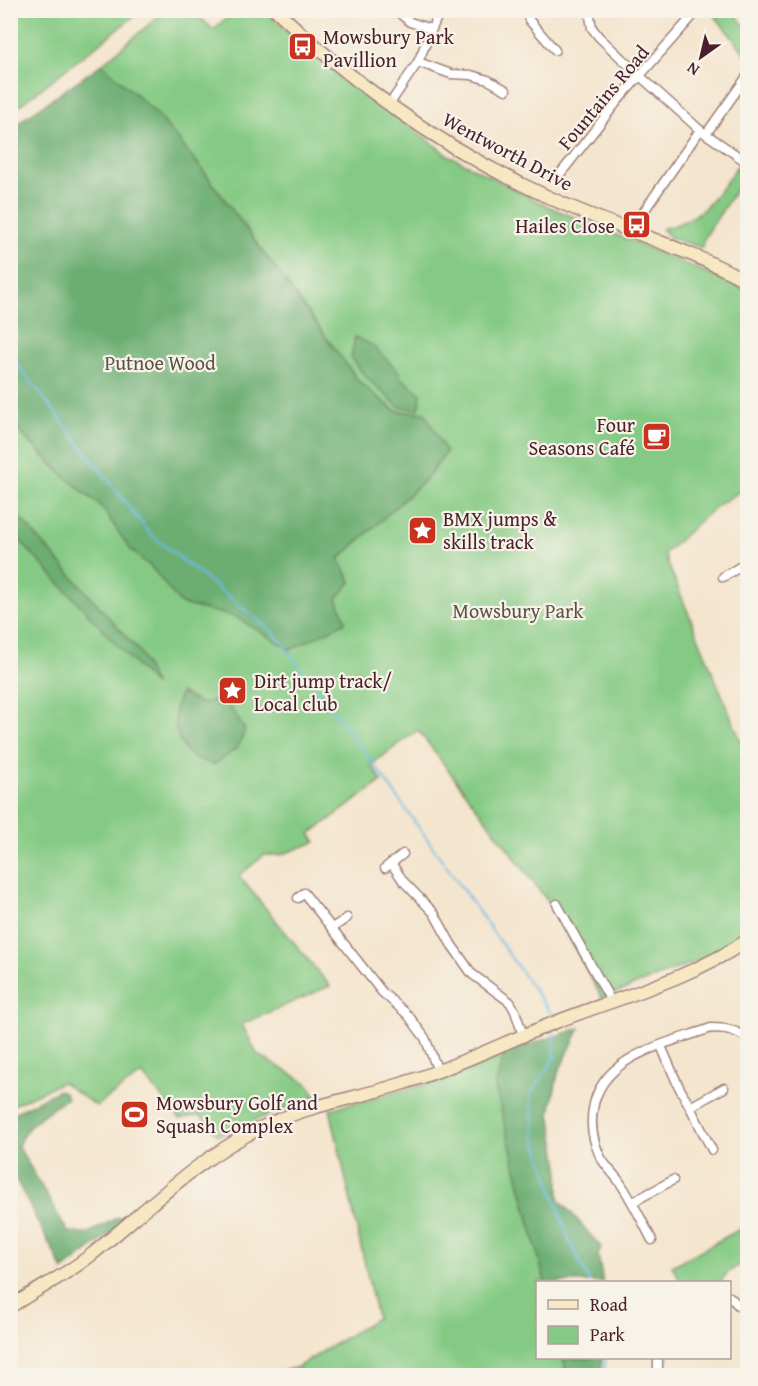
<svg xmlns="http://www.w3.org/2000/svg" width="758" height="1386" viewBox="0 0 758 1386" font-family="'Gentium Book Plus',serif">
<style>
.green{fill:#85ca84;stroke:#687458;stroke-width:1.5}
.forest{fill:#6cae72;stroke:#5b664e;stroke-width:1.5}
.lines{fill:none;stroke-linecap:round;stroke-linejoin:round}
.stream{stroke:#6dbde8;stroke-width:2}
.street-casing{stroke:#9f827c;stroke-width:11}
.secondary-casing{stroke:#9f827c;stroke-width:15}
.street{stroke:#fff;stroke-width:8}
.secondary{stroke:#f7e8c3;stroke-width:12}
.labels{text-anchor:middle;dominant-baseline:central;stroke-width:4.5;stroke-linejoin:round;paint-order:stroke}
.poi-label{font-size:20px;fill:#4a1f2b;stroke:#f7f3e8;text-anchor:start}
.street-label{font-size:20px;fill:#4a1f2b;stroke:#f7f3e8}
.park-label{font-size:20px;fill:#5c5246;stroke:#f7f3e8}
</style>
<rect width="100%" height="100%" fill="#f7f3e8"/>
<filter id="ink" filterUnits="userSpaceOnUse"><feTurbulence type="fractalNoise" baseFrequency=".0167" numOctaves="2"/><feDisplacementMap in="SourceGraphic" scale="12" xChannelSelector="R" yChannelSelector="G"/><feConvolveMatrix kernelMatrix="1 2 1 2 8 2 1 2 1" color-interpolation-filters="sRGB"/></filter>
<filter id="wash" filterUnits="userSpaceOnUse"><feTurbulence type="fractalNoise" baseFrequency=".008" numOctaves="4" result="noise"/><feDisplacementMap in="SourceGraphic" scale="24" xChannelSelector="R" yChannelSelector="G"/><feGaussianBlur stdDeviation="1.35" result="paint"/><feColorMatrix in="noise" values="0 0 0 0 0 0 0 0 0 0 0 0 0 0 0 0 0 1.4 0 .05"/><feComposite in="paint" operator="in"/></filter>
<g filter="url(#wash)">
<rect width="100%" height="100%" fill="#f4e5ce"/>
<g class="green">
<polygon points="11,10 141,10 141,11 11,112"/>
<polygon points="165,11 193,11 214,30 233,11 265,11 299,43 448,155 545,205 748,290 747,487 715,507 664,554 747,756 747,928 710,956 602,998 552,907 418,730 371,765 382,781 310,834 316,842 280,855 264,855 239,876 330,986 242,1024 257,1054 307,1083 316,1096 218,1135 200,1115 180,1119 142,1074 96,1106 62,1082 11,1106 10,423 64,476 101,506 337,598 351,582 339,559 428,477 446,453 425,413 396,411 360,383 202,169 158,115 102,64"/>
<polygon points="711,11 733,11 747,29 747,56"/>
<path d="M738 165 747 172 703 240V248L671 238 662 229C704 219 714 199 738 165Z"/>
<polygon points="505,1052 495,1086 545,1282 538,1282 538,1358 563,1358 567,1375 252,1376 296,1368 377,1318 330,1109 420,1086"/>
<path d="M744 1227 747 1232V1262C737 1267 726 1271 721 1282H681L672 1266Z"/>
</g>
<g class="forest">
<polygon points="102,64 158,115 202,169 360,383 395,411 425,413 446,452 428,477 339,559 351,582 337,598 346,622 290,650 236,617 181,604 152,568 130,549 101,506 64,476 11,423 11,128"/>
<polygon points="355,337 372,345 399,372 400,377 421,394 419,409 399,407 365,376 351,357"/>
<polygon points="11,503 20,518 140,652 155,686 11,531"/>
<path d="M181 693 201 704 215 700 228 704 245 730 238 747 214 765C207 762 197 760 191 756 174 741 170 711 181 693Z"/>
<polygon points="580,1028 558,1073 550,1113 559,1166 559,1199 601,1247 598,1256 603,1282 545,1282 495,1086 505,1052"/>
<path d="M59 1090 64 1092 67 1098C49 1111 25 1124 18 1146L68 1232 89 1233 118 1217 128 1220 63 1270 11 1170 10 1115Z"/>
<polygon points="563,1358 602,1358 601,1375 567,1375"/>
</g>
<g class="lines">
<g class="stream">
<polyline points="10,355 150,534 274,633 378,770 552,1015 552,1019"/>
<polyline points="553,1027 555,1057 530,1095 535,1138 569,1240 590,1282"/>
<polyline points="603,1376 606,1358"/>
</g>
</g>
</g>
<g filter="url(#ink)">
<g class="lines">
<defs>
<g id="street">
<polyline points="396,10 410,22 431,29"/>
<polyline points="526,10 529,20 555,50"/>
<polyline points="589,10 592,28 599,37 640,76 700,130 748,163"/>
<polyline points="418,62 451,74 471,75 488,80 506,90"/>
<polyline points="389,105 418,62 440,10"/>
<polyline points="706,134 748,75"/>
<polyline points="557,178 620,98 698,10"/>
<polyline points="642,214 700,130"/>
<polyline points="747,562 743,565 748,576"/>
<polyline points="723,577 743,565"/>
<polyline points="391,863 404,882 434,913 451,944 472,974 510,1002 515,1011 523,1035"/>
<polyline points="385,868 403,854"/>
<polyline points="298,898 304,893 382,992 408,1015 425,1038 438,1071"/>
<polyline points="557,904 611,1001"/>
<polyline points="332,928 347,918"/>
<polyline points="661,1046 678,1085 690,1107 724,1088"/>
<polyline points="690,1107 712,1150"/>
<polyline points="633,1202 673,1180"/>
<path d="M652 1240C642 1221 633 1202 621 1184 615 1175 607 1168 601 1158 594 1144 590 1126 593 1109 601 1055 667 1044 711 1028 725 1028 736 1030 748 1039"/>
<polyline points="730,1297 743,1310 748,1317"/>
<polyline points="658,1358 658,1376"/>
</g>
<g id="secondary">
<path d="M276 10C355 86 446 150 546 196 612 227 684 246 748 282"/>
<path d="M10 1307C37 1289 66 1275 91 1255 148 1209 201 1154 269 1124 312 1104 359 1098 404 1083 456 1067 505 1042 556 1022 620 997 690 979 748 940"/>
</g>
</defs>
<use href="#street" class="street-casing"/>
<use href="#secondary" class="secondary-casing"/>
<use href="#street" class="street"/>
<use href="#secondary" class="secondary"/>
</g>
</g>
<defs>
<symbol id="bus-square" viewBox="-11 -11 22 22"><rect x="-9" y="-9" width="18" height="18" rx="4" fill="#c8321e" stroke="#f7f3e8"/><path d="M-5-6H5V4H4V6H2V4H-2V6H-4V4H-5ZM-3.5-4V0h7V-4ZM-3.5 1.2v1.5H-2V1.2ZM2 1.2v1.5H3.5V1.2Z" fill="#fff"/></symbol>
<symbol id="cafe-square" viewBox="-11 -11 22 22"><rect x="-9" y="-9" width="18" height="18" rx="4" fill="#c8321e" stroke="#f7f3e8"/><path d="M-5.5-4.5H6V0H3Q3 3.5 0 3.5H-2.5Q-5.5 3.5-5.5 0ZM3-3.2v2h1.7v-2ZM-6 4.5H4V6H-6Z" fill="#fff"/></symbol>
<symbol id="sight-square" viewBox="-11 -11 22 22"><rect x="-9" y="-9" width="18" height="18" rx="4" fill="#c8321e" stroke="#f7f3e8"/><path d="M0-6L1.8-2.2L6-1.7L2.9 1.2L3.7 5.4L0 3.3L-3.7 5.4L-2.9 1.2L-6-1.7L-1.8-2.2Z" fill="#fff"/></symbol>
<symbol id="stadium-square" viewBox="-11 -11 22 22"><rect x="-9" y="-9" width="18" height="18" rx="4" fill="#c8321e" stroke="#f7f3e8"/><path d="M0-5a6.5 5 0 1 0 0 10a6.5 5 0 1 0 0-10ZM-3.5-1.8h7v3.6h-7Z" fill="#fff"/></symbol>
</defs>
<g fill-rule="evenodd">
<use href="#bus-square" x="286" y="30" width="33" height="33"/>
<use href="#bus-square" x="620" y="208" width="33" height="33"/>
<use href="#cafe-square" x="640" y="420" width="33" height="33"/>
<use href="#sight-square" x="406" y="514" width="33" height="33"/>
<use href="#sight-square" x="216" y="674" width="33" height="33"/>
<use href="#stadium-square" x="118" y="1098" width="33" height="33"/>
</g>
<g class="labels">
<g class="poi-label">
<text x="323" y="36">Mowsbury Park<tspan x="323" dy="23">Pavillion</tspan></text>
<text x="615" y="225" text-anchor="end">Hailes Close</text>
<text x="635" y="424" text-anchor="end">Four<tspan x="635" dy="23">Seasons Café</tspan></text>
<text x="443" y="518">BMX jumps &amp;<tspan x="443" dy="23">skills track</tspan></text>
<text x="254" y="680">Dirt jump track/<tspan x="254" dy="23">Local club</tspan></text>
<text x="156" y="1102">Mowsbury Golf and<tspan x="156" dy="23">Squash Complex</tspan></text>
</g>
<g class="street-label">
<text transform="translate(603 97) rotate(-50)">Fountains Road</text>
<text transform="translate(508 151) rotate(28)">Wentworth Drive</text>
</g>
<g class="park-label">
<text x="160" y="362">Putnoe Wood</text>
<text x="518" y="610">Mowsbury Park</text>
</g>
</g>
<rect width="758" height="1386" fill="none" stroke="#f7f3e8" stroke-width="36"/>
<rect x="536" y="1281" width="195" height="78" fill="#f7f3e8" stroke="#b29e9c" stroke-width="1.5"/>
<rect x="548" y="1300" width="30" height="9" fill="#f7e8c3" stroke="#b29e9c" stroke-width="1.5"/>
<text x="590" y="1311" font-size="18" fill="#4a1f2b">Road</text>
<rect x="548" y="1326" width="30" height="18" fill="#85ca84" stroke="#b29e9c" stroke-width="1.5"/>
<text x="590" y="1341" font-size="18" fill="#4a1f2b">Park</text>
<g transform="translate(701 57) rotate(214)" stroke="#f7f3e8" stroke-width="4.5" paint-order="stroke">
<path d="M0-4.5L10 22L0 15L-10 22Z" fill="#4a1f2b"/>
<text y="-9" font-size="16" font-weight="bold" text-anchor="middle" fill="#4a1f2b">N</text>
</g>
</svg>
